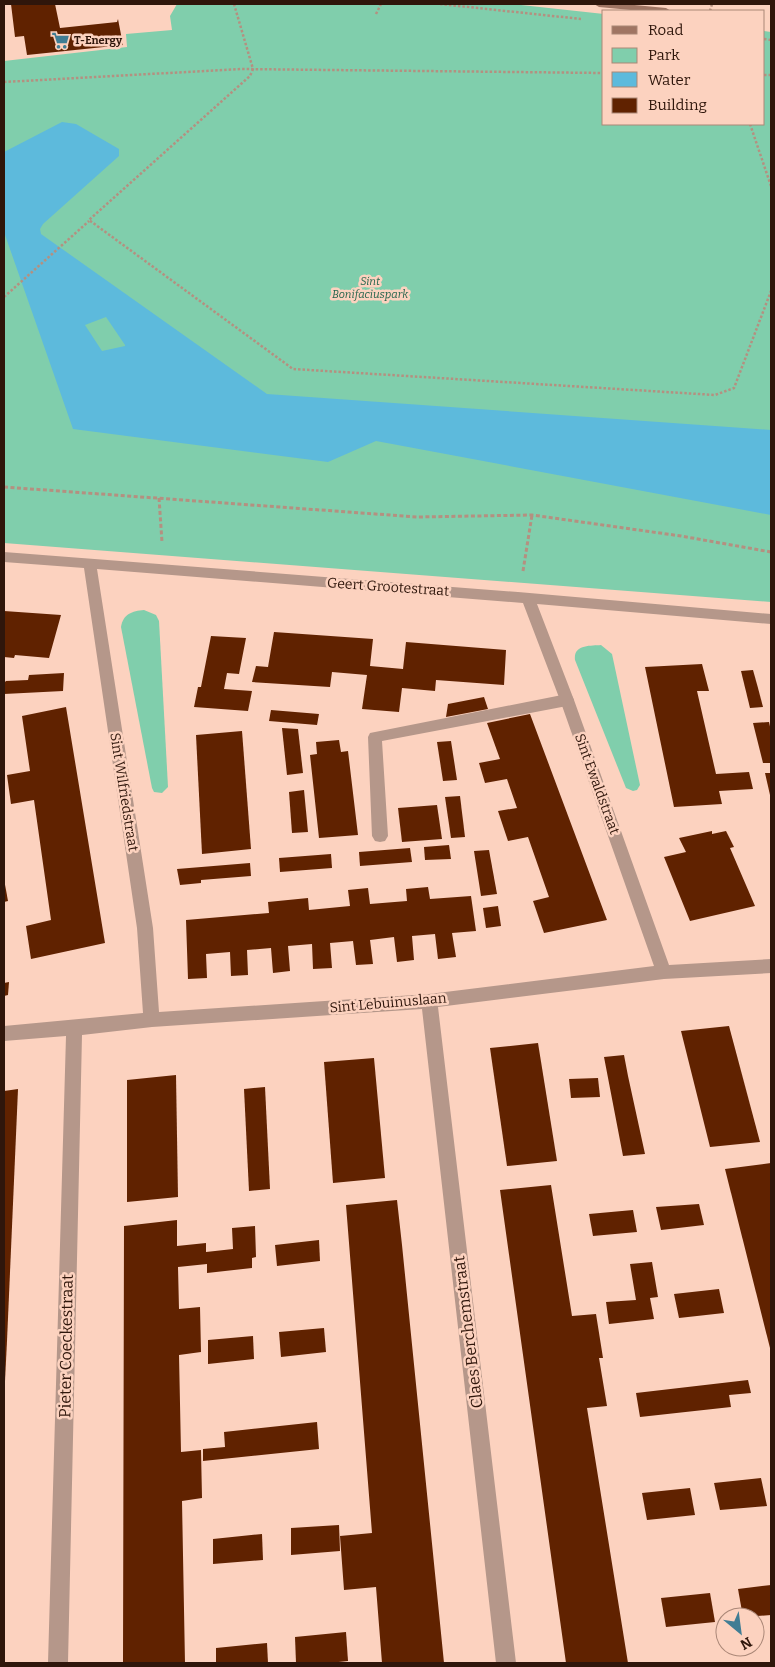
<svg xmlns="http://www.w3.org/2000/svg" width="775" height="1667" viewBox="0 0 775 1667" font-family="Bitter,serif">
<style>
.green{fill:#80ceac}
.water{fill:#5dbadc;fill-rule:evenodd}
.building{fill:#602200}
.lines{fill:none;stroke-linecap:round;stroke-linejoin:round}
.path-far1{stroke:#b49080;stroke-width:2.5;stroke-dasharray:2.5 2;stroke-linecap:butt}
.path{stroke:#b49080;stroke-width:3;stroke-dasharray:4 2.5;stroke-linecap:butt}
.lane{fill:#b5978a;fill-rule:evenodd}
.street{fill:#b5978a;fill-rule:evenodd}
.secondary{fill:#a07563;fill-rule:evenodd}
.labels{text-anchor:middle;dominant-baseline:central;stroke-width:5;stroke-linejoin:round;paint-order:stroke}
.far-poi-label{font-size:11px;font-weight:bold;fill:#2f160b;stroke:#fcd2bf;text-anchor:start}
.far-park-label{font-size:11px;font-style:italic;fill:#22634b;stroke:#fcd2bf}
.street-label{font-size:14px;fill:#2f160b;stroke:#fcd2bf}
.near-street-label{font-size:16px;fill:#2f160b;stroke:#fcd2bf}
</style>
<rect width="100%" height="100%" fill="#fcd2bf"/>
<g class="green">
<polygon points="177,4 512,4 604,14 604,124 764,124 764,31 771,32 771,602 4,543 4,61 127,47 126,34 172,30 170,16"/>
<path d="M144 610 156 615 159 621 168 787 162 793 154 792 152 788 121 627C123 614 132 611 144 610Z"/>
<path d="M601 645 612 654 640 785 637 790 633 791 626 788 575 660C573 644 591 646 601 645Z"/>
</g>
<path class="water" d="M62 122 76 124 119 149V156L43 224 40 229 41 234 267 394 771 430V515L376 441 328 462 73 429 4 232V152ZM106 317 125 345V346L102 351 85 325Z"/>
<g class="building">
<polygon points="11,4 55,4 60,28 117,22 118,19 123,45 27,55 24,36 15,37"/>
<polygon points="4,611 61,615 49,658 15,655 14,658 4,657"/>
<polygon points="274,632 373,639 370,666 403,669 406,642 506,650 504,685 436,680 435,691 402,688 399,712 362,709 367,675 332,672 330,687 252,682 256,666 268,667"/>
<polygon points="211,636 246,638 239,674 227,673 224,689 252,691 248,711 194,707 198,687 201,687"/>
<polygon points="702,664 709,691 697,691 716,774 749,772 753,789 719,791 722,804 674,807 645,667"/>
<polygon points="753,670 758,688 763,707 750,708 741,671"/>
<polygon points="64,673 63,691 4,694 4,683 6,681 28,680 29,675"/>
<polygon points="484,697 488,709 446,717 448,704"/>
<polygon points="66,707 105,943 31,959 26,926 51,920 34,800 11,804 7,775 30,771 22,716"/>
<polygon points="271,710 319,714 317,725 269,721"/>
<polygon points="530,714 607,920 544,933 533,901 549,897 528,837 508,841 498,811 517,808 507,779 485,783 479,763 500,759 487,723"/>
<polygon points="769,722 771,731 771,763 763,763 753,723"/>
<polygon points="282,728 298,729 303,773 287,775"/>
<polygon points="242,731 251,849 202,854 196,735"/>
<polygon points="339,740 341,752 348,751 358,835 319,838 310,755 317,754 316,742"/>
<polygon points="451,741 457,780 443,781 437,742"/>
<polygon points="765,773 771,773 771,795 770,795"/>
<polygon points="304,790 308,832 292,833 289,792"/>
<polygon points="460,796 465,837 451,838 445,797"/>
<polygon points="437,805 442,839 402,842 398,808"/>
<polygon points="712,831 712,834 726,831 734,847 730,848 755,906 690,921 664,857 686,852 679,838"/>
<polygon points="449,845 451,859 425,860 424,847"/>
<polygon points="410,848 412,862 360,866 359,852"/>
<polygon points="489,850 497,894 481,896 474,851"/>
<polygon points="331,854 332,868 280,872 279,858"/>
<polygon points="250,863 251,876 201,880 201,883 180,885 177,869"/>
<polygon points="4,879 8,901 4,902"/>
<polygon points="428,887 430,899 471,896 476,931 452,933 456,957 438,959 435,934 412,936 414,960 397,962 394,937 370,940 373,964 356,965 353,941 330,943 332,968 313,969 312,944 288,946 290,971 273,973 271,948 247,950 248,975 231,976 230,952 206,954 207,978 188,979 186,920 269,913 268,902 308,898 309,910 350,906 348,890 368,888 370,904 407,901 406,889"/>
<polygon points="498,906 501,926 486,928 483,908"/>
<polygon points="9,982 8,995 4,996 4,983"/>
<polygon points="729,1026 760,1142 710,1147 681,1031"/>
<polygon points="538,1043 557,1161 507,1166 490,1048"/>
<polygon points="624,1055 628,1076 645,1154 623,1156 604,1057"/>
<polygon points="374,1058 385,1178 333,1183 324,1062"/>
<polygon points="176,1075 178,1197 127,1202 127,1080"/>
<polygon points="598,1078 600,1097 571,1098 569,1079"/>
<polygon points="265,1087 270,1189 249,1191 244,1089"/>
<polygon points="18,1089 7,1341 5,1381 4,1381 4,1091"/>
<polygon points="771,1163 771,1352 725,1169"/>
<polygon points="551,1185 572,1316 596,1314 603,1358 599,1358 607,1406 587,1408 628,1663 566,1663 500,1190"/>
<polygon points="397,1200 402,1245 444,1663 382,1663 376,1587 344,1590 340,1536 372,1533 346,1205"/>
<polygon points="699,1204 704,1225 661,1230 656,1207"/>
<polygon points="633,1210 637,1232 593,1236 589,1214"/>
<polygon points="177,1220 177,1246 206,1243 206,1252 233,1249 232,1228 255,1226 256,1257 252,1258 252,1268 207,1273 207,1264 178,1267 179,1309 200,1307 201,1352 179,1355 181,1452 201,1450 202,1498 182,1501 185,1663 123,1663 124,1226"/>
<polygon points="319,1240 320,1261 277,1266 275,1245"/>
<polygon points="652,1262 658,1297 650,1298 654,1319 609,1324 606,1302 636,1300 630,1264"/>
<polygon points="719,1289 724,1313 679,1318 674,1294"/>
<polygon points="324,1328 326,1352 281,1357 279,1332"/>
<polygon points="253,1336 254,1359 208,1364 208,1340"/>
<polygon points="748,1380 751,1393 729,1395 731,1407 640,1417 636,1393"/>
<polygon points="317,1422 319,1449 203,1461 203,1449 225,1447 224,1432"/>
<polygon points="761,1478 767,1506 720,1510 714,1483"/>
<polygon points="690,1488 695,1515 647,1520 642,1493"/>
<polygon points="339,1525 340,1551 291,1555 291,1528"/>
<polygon points="262,1534 263,1560 213,1564 213,1539"/>
<polygon points="771,1585 771,1615 743,1617 738,1589"/>
<polygon points="710,1593 715,1622 666,1627 661,1598"/>
<polygon points="346,1632 348,1661 329,1663 296,1663 295,1637"/>
<polygon points="267,1643 268,1663 216,1663 216,1648"/>
</g>
<g class="lines">
<g class="path-far1">
<polyline points="234,4 253,69 250,76 89,220 293,369 715,395 734,388 771,291"/>
<polyline points="440,4 581,19"/>
<polyline points="710,11 712,4"/>
<polyline points="376,14 381,4"/>
<polyline points="764,39 771,40"/>
<polyline points="764,75 771,75"/>
<polyline points="4,82 241,69 604,73"/>
<polyline points="750,124 771,186"/>
<polyline points="4,297 89,221"/>
</g>
<g class="path">
<polyline points="4,487 417,517 532,515 681,536 771,552"/>
<polyline points="159,498 162,542"/>
<polyline points="523,571 532,515"/>
</g>
<polygon class="lane" points="567,694 572,696 574,700 572,704 567,706 382,741 388,836 385,841 380,842 375,841 372,836 368,737 370,733"/>
<path class="street" d="M4 552 518 592 771 614V624L537 604 574 700 669 965 771 959V973L664 979 438 1007 516 1663H496L422 1009 152 1027 82 1035 68 1663H48L66 1036 4 1041V1026L143 1013 137 928 84 568 4 562ZM97 569 523 603 560 700 654 966 429 994 159 1012 153 928Z"/>
<polygon class="secondary" points="594,4 624,4 666,8 671,11 641,11 599,7"/>
</g>
<defs>
<symbol id="supermarket-bare" viewBox="-9 -9 18 18"><path d="M-6-5.5h2.5l.6 2H6L4.5 2H-2.5L-4.4-4H-6ZM-1.5 3.2a1.3 1.3 0 1 0 .1 0ZM3 3.2a1.3 1.3 0 1 0 .1 0Z" fill="#407d94" stroke="#fcd2bf" stroke-width="2.5" paint-order="stroke"/></symbol>
</defs>
<g fill-rule="evenodd">
<use href="#supermarket-bare" x="48" y="28" width="25" height="25"/>
</g>
<g class="labels">
<g class="far-poi-label">
<text x="74" y="40">T-Energy</text>
</g>
<g class="far-park-label">
<text x="370" y="281">Sint<tspan x="370" dy="13">Bonifaciuspark</tspan></text>
</g>
<g class="street-label">
<text transform="translate(388 587) rotate(4)">Geert Grootestraat</text>
<text transform="translate(597 784) rotate(70)">Sint Ewaldstraat</text>
<text transform="translate(124 792) rotate(81)">Sint Wilfriedstraat</text>
<text transform="translate(388 1003) rotate(-5)">Sint Lebuinuslaan</text>
</g>
<g class="near-street-label">
<text transform="translate(468 1332) rotate(-97)">Claes Berchemstraat</text>
<text transform="translate(66 1346) rotate(-89)">Pieter Coeckestraat</text>
</g>
</g>
<rect width="775" height="1667" fill="none" stroke="#2f160b" stroke-width="10"/>
<rect x="602" y="10" width="162" height="115" fill="#fcd2bf" stroke="#aa8777"/>
<rect x="612" y="26" width="25" height="8" fill="#a07563" stroke="#aa8777"/>
<text x="648" y="35" font-size="15" fill="#2f160b">Road</text>
<rect x="612" y="48" width="25" height="15" fill="#80ceac" stroke="#aa8777"/>
<text x="648" y="60" font-size="15" fill="#2f160b">Park</text>
<rect x="612" y="72" width="25" height="15" fill="#5dbadc" stroke="#aa8777"/>
<text x="648" y="85" font-size="15" fill="#2f160b">Water</text>
<rect x="612" y="98" width="25" height="15" fill="#602200" stroke="#aa8777"/>
<text x="648" y="110" font-size="15" fill="#2f160b">Building</text>
<g transform="translate(740 1632) rotate(151)"><circle r="24" fill="#fcd2bf" stroke="#aa8777"/>
<path d="M0-4L9 19L0 12L-9 19Z" fill="#407d94"/>
<text y="-8" font-size="14" font-weight="bold" text-anchor="middle" fill="#2f160b">N</text>
</g>
</svg>
